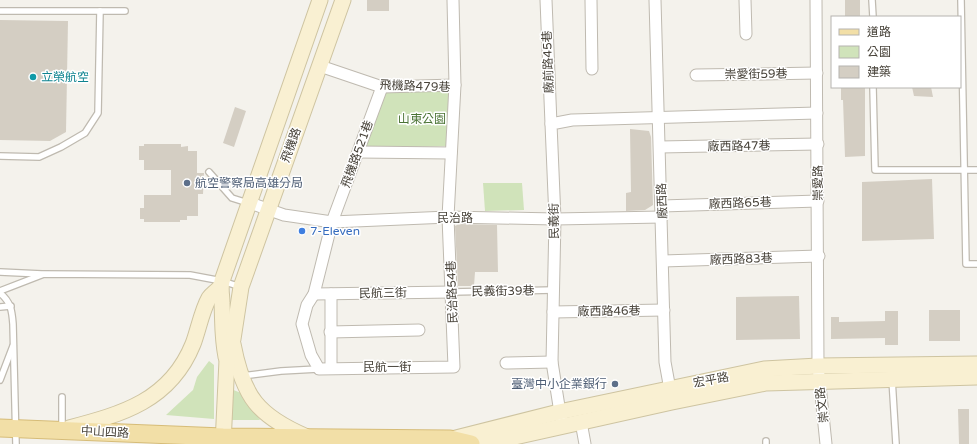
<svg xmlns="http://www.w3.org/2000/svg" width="977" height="444" viewBox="0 0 977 444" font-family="'Varela Round','Noto Sans TC',sans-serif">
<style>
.green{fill:#d0e3ba}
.building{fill:#d4cec3}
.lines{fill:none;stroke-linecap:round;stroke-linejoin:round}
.lane-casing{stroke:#bfbab0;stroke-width:8}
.street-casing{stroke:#bfbab0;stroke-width:13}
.secondary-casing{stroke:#cec4a1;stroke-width:17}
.primary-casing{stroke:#d6bc78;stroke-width:19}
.lane{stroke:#fff;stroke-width:5.5}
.street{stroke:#fff;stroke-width:11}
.secondary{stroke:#f9f0d2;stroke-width:15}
.primary{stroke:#f2dfa7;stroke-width:17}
.culture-dot{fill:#0f9aa8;stroke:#fff;stroke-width:1.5}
.service-dot{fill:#5c6f8a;stroke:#fff;stroke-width:1.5}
.shop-dot{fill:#3f7fe0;stroke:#fff;stroke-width:1.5}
.labels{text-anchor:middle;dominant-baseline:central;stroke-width:3;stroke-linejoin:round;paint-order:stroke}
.street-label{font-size:12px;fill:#48433a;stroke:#fff}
.culture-label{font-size:12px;fill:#0d838f;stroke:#fff;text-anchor:start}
.park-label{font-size:12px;fill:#4a7334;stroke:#fff}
.service-label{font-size:12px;fill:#4e5e75;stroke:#fff;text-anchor:start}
.shop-label{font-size:12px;fill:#366cbe;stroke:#fff;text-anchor:start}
</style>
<rect width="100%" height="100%" fill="#f4f2ec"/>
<g class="green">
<polygon points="386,91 449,91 451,146 364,148"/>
<polygon points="483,183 522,183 524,210 485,211"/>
<polygon points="209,361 214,365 214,419 166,415 193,390 197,377"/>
<polygon points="231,389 241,393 260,420 232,420"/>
</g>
<g class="building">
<rect x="367" y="0" width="22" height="11"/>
<rect x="845" y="0" width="15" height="17"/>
<polygon points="0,20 68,21 66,132 50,141 0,140"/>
<polygon points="841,87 865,87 865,156 845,157 843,100 841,100"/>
<polygon points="912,87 931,87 933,97 914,96"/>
<polygon points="235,107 246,111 234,147 223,143"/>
<polygon points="630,129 649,131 651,137 653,205 645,210 626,211 626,193 631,192"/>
<polygon points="144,144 181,144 181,147 188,146 188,151 197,151 197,173 204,173 203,194 198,194 198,216 187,216 187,220 180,220 180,222 144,222 144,219 140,219 140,208 144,208 144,195 171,195 171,170 144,170 144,160 139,160 139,146 144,146"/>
<polygon points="932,179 934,239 862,241 862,182"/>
<polygon points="459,224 497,225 498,272 475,272 474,286 458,286 455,226"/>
<polygon points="799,296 800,339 736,340 736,297"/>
<rect x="929" y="310" width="31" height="31"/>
<polygon points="885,311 898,311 898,345 885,345 885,338 831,339 831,317 839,317 839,322 885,321"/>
<polygon points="958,409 969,409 969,444 959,444"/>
</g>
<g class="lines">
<defs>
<g id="lane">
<polyline points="872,0 873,17"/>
<polyline points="961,0 966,264 977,264"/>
<polyline points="0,11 125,11"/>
<polyline points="873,87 875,170 977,170"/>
<polyline points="0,156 39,157 61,147 85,133 98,113 100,11"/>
<polyline points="209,172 232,198 248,203"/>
<polyline points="0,272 42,274"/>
<polyline points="0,291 44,274 190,275 222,281 241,287"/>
<polyline points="452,292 554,290"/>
<path d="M0 293C11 302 12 311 13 324L16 444"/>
<polyline points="0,307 11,306"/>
<polyline points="242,376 281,371 318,369"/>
<polyline points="892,379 896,444"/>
<polyline points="0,380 13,346"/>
<polyline points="62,397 62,429"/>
<polyline points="766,441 766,444"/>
</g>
<g id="street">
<polyline points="546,0 551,124"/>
<polyline points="591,0 592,69"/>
<polyline points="655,0 665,362 671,395"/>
<polyline points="745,0 746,34"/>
<polyline points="816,0 818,366 826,444"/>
<polyline points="320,66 382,87 455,85"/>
<polyline points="696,75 817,73"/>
<polyline points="382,87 332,222 314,294 307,305 302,324 311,355 319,369 454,367 448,217 455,85 453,0"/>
<polyline points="660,147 818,144"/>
<polyline points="358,152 451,153"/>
<polyline points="250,203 284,215 332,222 448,217 555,219 662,217"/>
<polyline points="662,206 818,201"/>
<polyline points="663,261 819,256"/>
<polyline points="314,294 452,292"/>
<polyline points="331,294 331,368"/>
<polyline points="553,312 664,310"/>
<polyline points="330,332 419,330"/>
<polyline points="506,363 552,362"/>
<polyline points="561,419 552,362 555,219 551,124 572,120 817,113"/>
<polyline points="581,422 585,444"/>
</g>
<g id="secondary">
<path d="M233 344C243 397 258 416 307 437"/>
<path d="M226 357C222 336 223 324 222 303 222 295 220 289 222 281L320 0"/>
<path d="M69 428C122 414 170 401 193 344 198 331 202 310 209 298 212 294 217 291 220 287"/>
<polyline points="448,440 559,412 764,369 818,366 977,364"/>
<polyline points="223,444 227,360 233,339 241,287 343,0"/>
<polyline points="483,444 672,402 766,383 977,377"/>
</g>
<polyline id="primary" points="0,428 223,437 450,439 471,444"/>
</defs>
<use href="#lane" class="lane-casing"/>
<use href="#street" class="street-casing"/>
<use href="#secondary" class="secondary-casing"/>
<use href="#primary" class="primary-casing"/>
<use href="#lane" class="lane"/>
<use href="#street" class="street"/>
<use href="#secondary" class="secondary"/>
<use href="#primary" class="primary"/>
</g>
<circle class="culture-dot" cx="33" cy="77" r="4"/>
<g class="service-dot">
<circle cx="187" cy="183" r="4"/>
<circle cx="615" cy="384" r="4"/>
</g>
<circle class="shop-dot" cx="302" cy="231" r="4"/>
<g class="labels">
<g class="street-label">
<text transform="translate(548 62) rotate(-92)">廠前路45巷</text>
<text transform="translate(756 74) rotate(-1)">崇愛街59巷</text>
<text transform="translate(415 86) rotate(2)">飛機路479巷</text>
<text transform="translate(291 145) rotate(-70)">飛機路</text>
<text transform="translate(739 146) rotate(-1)">廠西路47巷</text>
<text transform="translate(357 154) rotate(-70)">飛機路521巷</text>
<text transform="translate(818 183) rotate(-91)">崇愛路</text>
<text transform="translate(662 201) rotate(-92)">廠西路</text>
<text transform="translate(740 203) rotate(-2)">廠西路65巷</text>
<text x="455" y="218">民治路</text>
<text transform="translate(554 221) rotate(-91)">民義街</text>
<text transform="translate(741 259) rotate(-2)">廠西路83巷</text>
<text transform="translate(503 291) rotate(-1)">民義街39巷</text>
<text transform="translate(452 292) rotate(-92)">民治路54巷</text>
<text transform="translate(383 293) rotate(-1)">民航三街</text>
<text transform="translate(609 311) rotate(-1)">廠西路46巷</text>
<text x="387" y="367">民航一街</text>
<text transform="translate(711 380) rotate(-11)">宏平路</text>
<text transform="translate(822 405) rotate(-97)">崇文路</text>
<text transform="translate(105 432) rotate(3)">中山四路</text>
</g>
<g class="culture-label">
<text x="41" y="77">立榮航空</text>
</g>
<g class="park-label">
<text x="422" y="119">山東公園</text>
</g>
<g class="service-label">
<text x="195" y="183">航空警察局高雄分局</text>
<text x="607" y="384" text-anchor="end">臺灣中小企業銀行</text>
</g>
<g class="shop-label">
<text x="310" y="231">7-Eleven</text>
</g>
</g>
<rect x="831" y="16" width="130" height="72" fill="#ffffff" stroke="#b6b4b0"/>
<rect x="839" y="29" width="20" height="6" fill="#f2dfa7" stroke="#b6b4b0"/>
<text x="867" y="36" font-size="12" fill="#48433a">道路</text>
<rect x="839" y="46" width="20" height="12" fill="#d0e3ba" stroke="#b6b4b0"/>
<text x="867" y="56" font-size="12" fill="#48433a">公園</text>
<rect x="839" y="66" width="20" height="12" fill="#d4cec3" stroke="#b6b4b0"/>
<text x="867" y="76" font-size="12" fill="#48433a">建築</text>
</svg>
